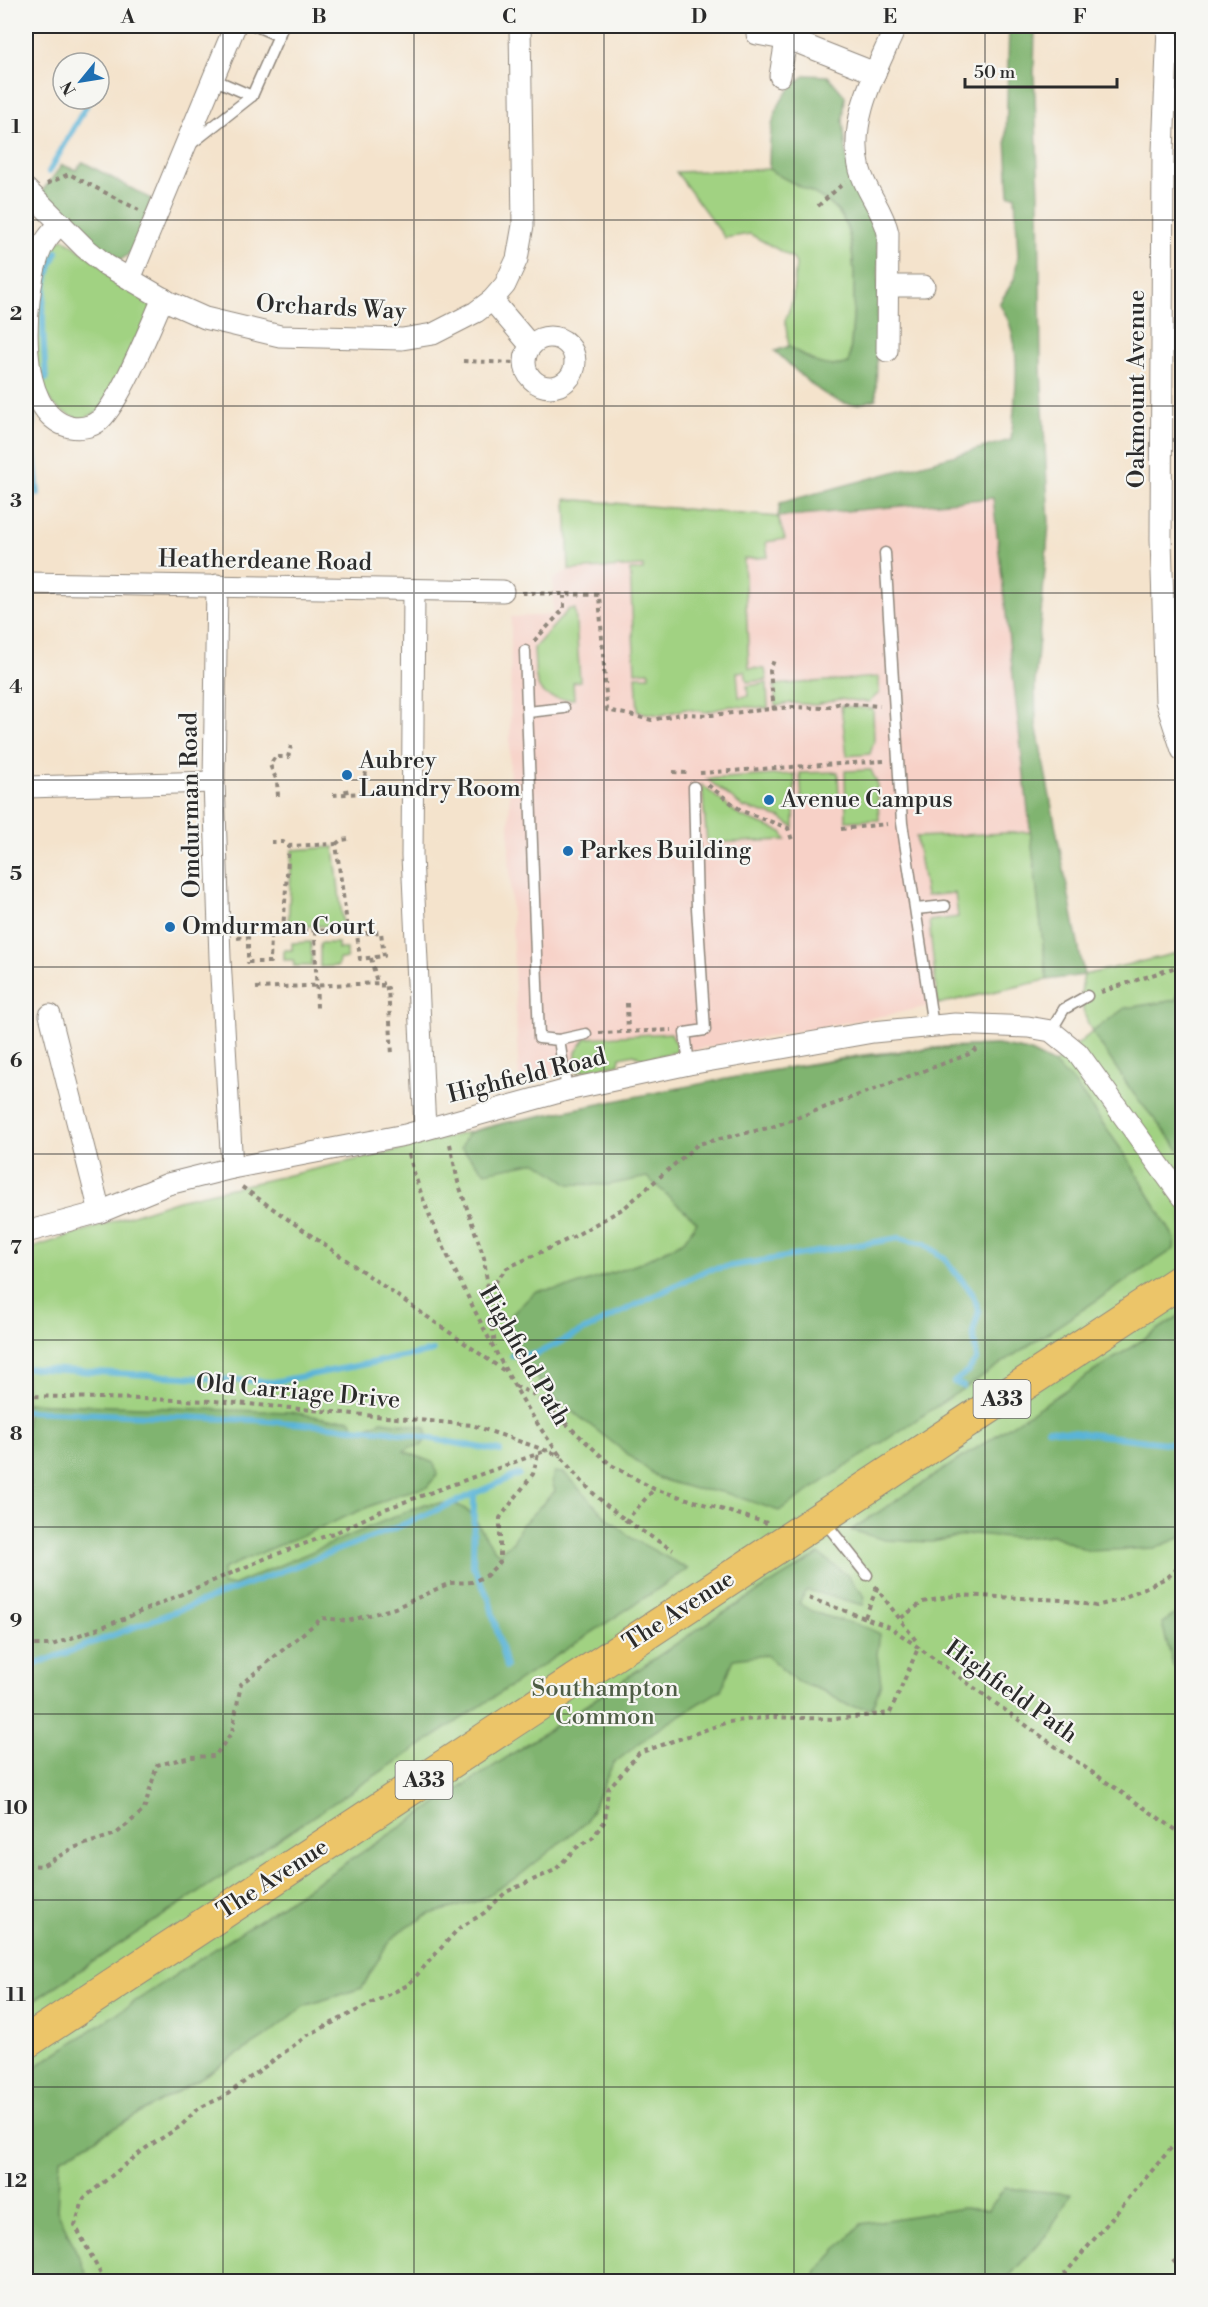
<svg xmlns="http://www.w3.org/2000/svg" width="1208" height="2307" viewBox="0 0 1208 2307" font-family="'Libre Bodoni',serif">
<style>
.built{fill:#f7d1c7}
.green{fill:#a1d282;stroke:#667e56;stroke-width:1.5}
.forest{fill:#80b470;stroke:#56704e;stroke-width:1.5}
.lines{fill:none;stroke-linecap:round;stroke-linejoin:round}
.stream{stroke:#5ab4d7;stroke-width:6}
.service-casing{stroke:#90877c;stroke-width:13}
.minor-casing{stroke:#90877c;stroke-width:23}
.primary-casing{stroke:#90877c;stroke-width:35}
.path{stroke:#90877c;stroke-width:4;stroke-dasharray:4.5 4.5;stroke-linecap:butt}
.service{stroke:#fff;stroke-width:10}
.minor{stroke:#fff;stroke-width:21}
.primary{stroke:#ecc569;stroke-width:33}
.grid{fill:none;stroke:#2b2b2b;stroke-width:1.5;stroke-opacity:0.55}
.poi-dot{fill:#1f6fb2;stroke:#f6f6f2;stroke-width:2}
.labels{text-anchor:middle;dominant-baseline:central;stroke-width:4.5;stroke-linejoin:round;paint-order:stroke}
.shield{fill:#f6f6f2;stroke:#686867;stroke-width:1.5}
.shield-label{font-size:22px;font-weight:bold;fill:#2b2b2b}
.street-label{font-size:24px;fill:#2b2b2b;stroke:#f6f6f2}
.poi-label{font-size:24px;fill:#2b2b2b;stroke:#f6f6f2;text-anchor:start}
.park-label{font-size:24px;fill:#4e5d45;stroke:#f6f6f2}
.neatline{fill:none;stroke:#2b2b2b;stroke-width:2}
.grid-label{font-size:20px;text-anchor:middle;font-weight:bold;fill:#2b2b2b}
</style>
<rect width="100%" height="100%" fill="#f6f6f2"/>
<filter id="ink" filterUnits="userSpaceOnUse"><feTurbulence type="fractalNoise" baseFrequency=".0167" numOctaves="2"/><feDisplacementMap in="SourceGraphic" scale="12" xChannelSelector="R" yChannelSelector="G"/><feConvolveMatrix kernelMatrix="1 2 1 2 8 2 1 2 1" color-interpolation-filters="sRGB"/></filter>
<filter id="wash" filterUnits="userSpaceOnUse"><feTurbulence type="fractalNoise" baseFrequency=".008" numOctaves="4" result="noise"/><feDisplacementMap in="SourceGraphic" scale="24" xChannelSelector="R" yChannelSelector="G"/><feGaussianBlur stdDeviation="1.35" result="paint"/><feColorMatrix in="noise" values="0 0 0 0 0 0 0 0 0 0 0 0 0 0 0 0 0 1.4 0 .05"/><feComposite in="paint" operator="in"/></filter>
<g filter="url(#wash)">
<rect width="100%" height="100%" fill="#f4e3cc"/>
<polygon class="built" points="993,497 1047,980 888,1015 642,1059 634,1054 624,1055 620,1057 619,1064 519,1084 509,851 511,617 553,615 553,579 569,570 566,499 778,517"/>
<g class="green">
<path d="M769 169C791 186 827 193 842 217 861 249 853 327 849 363 824 371 810 360 789 346L785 321 792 302 796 264 793 258 750 234 725 238 676 172Z"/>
<path d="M64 239 150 300 151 311 99 412 82 419C62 415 50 404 41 386 30 362 35 243 64 239Z"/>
<polygon points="566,499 778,517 785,539 766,542 768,557 744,559 749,668 765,669 767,680 747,682 745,671 737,672 739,697 748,696 747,686 767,683 768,708 730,706 707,712 686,709 661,715 638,712 636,676 649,676 649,671 635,672 630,570 643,570 643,566 569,570"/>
<path d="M569 609H575L580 681 573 682 574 699C532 701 536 683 534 648Z"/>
<polygon points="879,677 879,693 869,702 839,699 816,705 791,703 776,706 774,685"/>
<polygon points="841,706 873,709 874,741 870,754 847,756"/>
<polygon points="871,770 877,783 879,820 846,821 845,771"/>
<polygon points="838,772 839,800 802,801 800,773"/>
<polygon points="795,774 794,828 781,818 743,807 707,779"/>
<polygon points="702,785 740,816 782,832 786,840 707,843"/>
<polygon points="1031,832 1047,980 938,1004 929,921 958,917 955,893 926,896 916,837"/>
<polygon points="334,847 343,926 288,926 292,850"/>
<polygon points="311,942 312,966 294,966 293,960 284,960 284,950 292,950 292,943"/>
<polygon points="320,943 338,943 338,949 347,949 347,959 339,959 338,966 320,967"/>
<path d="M1182 952V2281L26 2282V1250L178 1200 395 1151 504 1123 780 1069 863 1055 944 1047 997 1045 1028 1051 1054 1064 1092 1032C1082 1012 1078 997 1084 975Z"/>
<polygon points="671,1033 677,1046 676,1052 642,1059 634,1054 620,1057 619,1064 575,1072 576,1052 586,1038"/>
</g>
<g class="forest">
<path d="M1009 26H1035L1034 74 1039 194 1041 368 1049 524 1035 684 1036 724 1084 975 1047 980 993 498 778 517 780 503 1011 440C1015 400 1025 337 999 304L1014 280 1018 256 1015 195H1009L1006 139Z"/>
<path d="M806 75 828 76 845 96 843 121 847 160 855 185 874 222 879 256 876 399C870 401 864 403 858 404 829 408 794 368 775 351L789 346C810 360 824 371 849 363 853 327 861 249 842 217 827 193 791 186 769 169 769 130 771 99 806 75Z"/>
<path d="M83 162 151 199C144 221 140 255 115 262L41 193 62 165 76 170Z"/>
<polygon points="1182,982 1182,1153 1133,1093 1092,1032 1125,1008 1176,1000"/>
<path d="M997 1045 1028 1051 1054 1064 1074 1083 1128 1159 1175 1239 1174 1249 779 1511 723 1492 695 1489 660 1479 546 1391 501 1325 536 1291 571 1287 638 1264 684 1241 697 1222 647 1177 608 1185 569 1184 537 1162 485 1172 461 1148 468 1133 504 1123C667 1092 830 1051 997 1045Z"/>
<polygon points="1182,1314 1182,1537 1155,1548 1089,1551 1052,1535 1019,1538 973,1534 932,1542 885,1540 851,1530"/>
<path d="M26 1403 290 1412 329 1419H350L354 1426 365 1428 382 1421 426 1427 428 1437 421 1446 410 1447 404 1451 434 1463 437 1475 427 1487 399 1494 223 1569 222 1585H233L424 1504C433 1504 444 1503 453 1504 477 1508 482 1539 498 1553L513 1542 521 1526 555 1491 552 1481 554 1472 564 1473 603 1514 633 1539 688 1569 26 2006Z"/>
<path d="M819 1554 846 1574 865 1597 863 1605 807 1590 799 1603C822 1621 854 1619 880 1634L877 1654 881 1683 872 1708 849 1706 823 1691 796 1681 766 1655 734 1659 721 1690 655 1731 613 1764 586 1822 519 1876 478 1901 430 1914 400 1931 385 1948 362 1988 304 2006 265 2037 196 2081 60 2159 57 2210 90 2281H26V2073L582 1708 701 1627Z"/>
<polygon points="1182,1610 1182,1672 1173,1666 1162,1623"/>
<polygon points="1005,2188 1071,2194 1049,2232 1005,2281 815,2281 817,2271 861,2224 963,2208 988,2210"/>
</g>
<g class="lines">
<g class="stream">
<polyline points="49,172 90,99"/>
<path d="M46 379C44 335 36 291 57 252"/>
<polyline points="33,403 32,437 38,494"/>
<polyline points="512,1355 536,1354 707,1270 899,1238 925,1244 943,1257 972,1293 979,1311 973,1332 977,1359 968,1371 954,1382 963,1386"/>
<polyline points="26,1368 273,1382 433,1351"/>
<polyline points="26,1411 255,1420 388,1431 500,1451"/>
<polyline points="1048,1429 1182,1445"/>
<polyline points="474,1495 473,1566 489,1599 506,1667"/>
<polyline points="26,1668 393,1529 519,1474"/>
</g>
</g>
</g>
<g filter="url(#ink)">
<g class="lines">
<defs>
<g id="service">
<polyline points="256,26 279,36"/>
<polyline points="213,79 252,96"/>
<polyline points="191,144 252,96 283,26"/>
<polyline points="885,553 902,823 933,1026"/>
<polyline points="525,651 539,1038 559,1040 567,1090"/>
<polyline points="528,712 564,708"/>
<polyline points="916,909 945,906"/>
<polyline points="1051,1031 1064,1009 1087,996"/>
<polyline points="559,1040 586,1034"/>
<polyline points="689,1064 685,1033 705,1030 697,908 694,787"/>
<polyline points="824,1521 867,1575"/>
</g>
<g id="minor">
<polyline points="1168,26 1163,152 1161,539 1166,701 1182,750"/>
<polyline points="757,34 794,41 875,73"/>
<polyline points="780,76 786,40"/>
<polyline points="26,189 84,247 106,265 169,302 205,318 280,336 402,339 433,334 476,312 492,300 505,285 517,259 523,225 520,26"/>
<path d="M61 223C51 233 42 243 38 257 24 298 14 413 70 427 80 429 92 427 100 420 120 402 151 326 163 298"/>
<polyline points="130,279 235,26"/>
<polyline points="889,286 924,286"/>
<polyline points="492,300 531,346"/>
<circle cx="550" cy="362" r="25"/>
<path d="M887 351 888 233C883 210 866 192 860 170 847 119 877 70 896 26"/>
<polyline points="26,583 503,591"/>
<polyline points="217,585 214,782 220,958 232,1168"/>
<polyline points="414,590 412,856 425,1129"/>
<polyline points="26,787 214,782"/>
<polyline points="50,1015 100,1212"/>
<polyline points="26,1232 100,1212 168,1184 232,1168 405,1135 567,1090 689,1064 873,1032 955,1024 1028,1027 1051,1031 1078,1053 1182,1197"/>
</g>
<polyline id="primary" points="26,2042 1182,1280"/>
</defs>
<use href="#service" class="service-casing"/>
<use href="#minor" class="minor-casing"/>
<use href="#primary" class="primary-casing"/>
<g class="path">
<polyline points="47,184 69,174 139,210"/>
<polyline points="818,206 845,182"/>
<polyline points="463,361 518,363"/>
<polyline points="522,593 599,595 607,710 652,720 681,714 712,715 791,707 824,708 840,703 880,706"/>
<polyline points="534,641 564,609 564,596"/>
<polyline points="774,710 770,671 774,660"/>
<polyline points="673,772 687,773"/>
<polyline points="700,773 884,761"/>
<polyline points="708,785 742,811 788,828 792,840"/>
<polyline points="346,789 347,794 361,793 367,768"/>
<polyline points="333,795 347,794"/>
<polyline points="278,796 277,781 270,765 275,757 288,757 291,746"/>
<polyline points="841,829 887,824"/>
<polyline points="271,842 283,842 289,846 336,844 348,931"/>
<polyline points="336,844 341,840 349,839"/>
<polyline points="283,930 289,846"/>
<polyline points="315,931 317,1009"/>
<polyline points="237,938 248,937 248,962 270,962 271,936 283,930 348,931 357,934 381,932 384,956 360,959 357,934"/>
<polyline points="371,958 377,983"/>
<polyline points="256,988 382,983 382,989 388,988 392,1055"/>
<polyline points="1101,992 1182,965"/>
<polyline points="627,1003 628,1032"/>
<polyline points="599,1033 672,1030"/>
<polyline points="450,1144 458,1182 484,1258 495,1346"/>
<path d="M409 1154C422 1206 446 1253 470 1301 503 1367 539 1439 592 1492 617 1516 644 1533 673 1550"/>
<polyline points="242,1187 506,1372"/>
<polyline points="489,1290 507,1268 573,1237 624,1208 698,1144 772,1127 972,1053 980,1046"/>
<polyline points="515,1386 535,1395 611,1465 654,1489 767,1523"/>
<polyline points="26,1396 215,1401 472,1425 562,1456"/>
<polyline points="625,1522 654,1489"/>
<polyline points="875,1586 917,1642"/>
<polyline points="809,1598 890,1627 1070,1757 1182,1834"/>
<polyline points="865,1617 877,1588"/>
<polyline points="901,1618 923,1602 958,1595 1062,1600 1096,1606 1119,1600 1168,1577 1182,1564"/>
<polyline points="26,1645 52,1645 121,1620 269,1557 339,1531 385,1509 548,1450"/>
<polyline points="26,1865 42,1866 73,1848 116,1834 144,1810 157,1765 191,1757 215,1756 232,1732 241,1684 322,1618 348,1621 395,1608 450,1583 472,1582 486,1576 500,1562 500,1518 533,1474 538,1454"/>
<polyline points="1173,2260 1182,2271"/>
<polyline points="105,2282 75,2225 84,2198 146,2148 181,2126 197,2109 225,2096 308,2035 408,1985 458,1929 484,1913 506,1892 555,1870 576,1848 592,1838 605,1821 608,1789 639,1753 728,1722 770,1717 835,1719 890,1713 919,1646"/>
<polyline points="1058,2282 1182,2135"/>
</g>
<use href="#service" class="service"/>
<use href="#minor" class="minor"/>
<use href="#primary" class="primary"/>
</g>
</g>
<path class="grid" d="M223 26V2282M414 26V2282M604 26V2282M794 26V2282M985 26V2282M26 220H1182M26 406H1182M26 593H1182M26 780H1182M26 967H1182M26 1154H1182M26 1340H1182M26 1527H1182M26 1714H1182M26 1900H1182M26 2087H1182"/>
<g class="poi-dot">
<circle cx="347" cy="775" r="6"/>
<circle cx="769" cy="800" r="6"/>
<circle cx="568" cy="851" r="6"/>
<circle cx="170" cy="927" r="6"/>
</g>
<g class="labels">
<g class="shield">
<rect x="973.5" y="1380" width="57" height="38" rx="4.5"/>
<rect x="395.5" y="1761" width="57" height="38" rx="4.5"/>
</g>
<g class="shield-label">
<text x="1002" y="1399">A33</text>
<text x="424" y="1780">A33</text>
</g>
<g class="street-label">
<text transform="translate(331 308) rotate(3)">Orchards Way</text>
<text transform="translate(1137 389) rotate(-90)">Oakmount Avenue</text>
<text transform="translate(265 561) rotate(1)">Heatherdeane Road</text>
<text transform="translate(191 805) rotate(-91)">Omdurman Road</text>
<text transform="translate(527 1076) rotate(-14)">Highfield Road</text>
<text transform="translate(524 1356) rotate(60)">Highfield Path</text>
<text transform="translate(298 1392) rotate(5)">Old Carriage Drive</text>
<text transform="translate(679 1611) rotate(-33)">The Avenue</text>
<text transform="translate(1011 1692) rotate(36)">Highfield Path</text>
<text transform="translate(273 1879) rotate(-33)">The Avenue</text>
</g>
<g class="poi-label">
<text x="359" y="761">Aubrey<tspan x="359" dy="28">Laundry Room</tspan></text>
<text x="781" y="800">Avenue Campus</text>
<text x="580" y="851">Parkes Building</text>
<text x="182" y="927">Omdurman Court</text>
</g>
<g class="park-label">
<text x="605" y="1689">Southampton<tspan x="605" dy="28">Common</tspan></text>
</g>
</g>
<rect width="1208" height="2307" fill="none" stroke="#f6f6f2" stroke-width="66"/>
<g transform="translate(81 81) rotate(240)"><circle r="28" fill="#f6f6f2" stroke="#a5a5a2" stroke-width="1.5"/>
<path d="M0-4.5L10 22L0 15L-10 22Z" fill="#1f6fb2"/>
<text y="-9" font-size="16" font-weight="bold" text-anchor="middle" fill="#2b2b2b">N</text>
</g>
<path d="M965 78v9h152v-9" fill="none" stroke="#2b2b2b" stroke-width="3"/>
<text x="974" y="78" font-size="18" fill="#2b2b2b" stroke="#f6f6f2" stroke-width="4.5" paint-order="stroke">50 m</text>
<rect x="33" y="33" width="1142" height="2241" class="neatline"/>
<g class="grid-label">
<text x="128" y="23">A</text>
<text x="319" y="23">B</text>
<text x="509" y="23">C</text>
<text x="699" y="23">D</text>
<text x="890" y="23">E</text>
<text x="1080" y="23">F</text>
<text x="16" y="133">1</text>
<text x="16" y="320">2</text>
<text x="16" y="507">3</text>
<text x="16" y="693">4</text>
<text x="16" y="880">5</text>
<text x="16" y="1067">6</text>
<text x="16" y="1254">7</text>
<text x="16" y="1440">8</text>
<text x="16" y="1627">9</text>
<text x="16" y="1814">10</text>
<text x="16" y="2001">11</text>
<text x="16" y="2187">12</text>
</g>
</svg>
